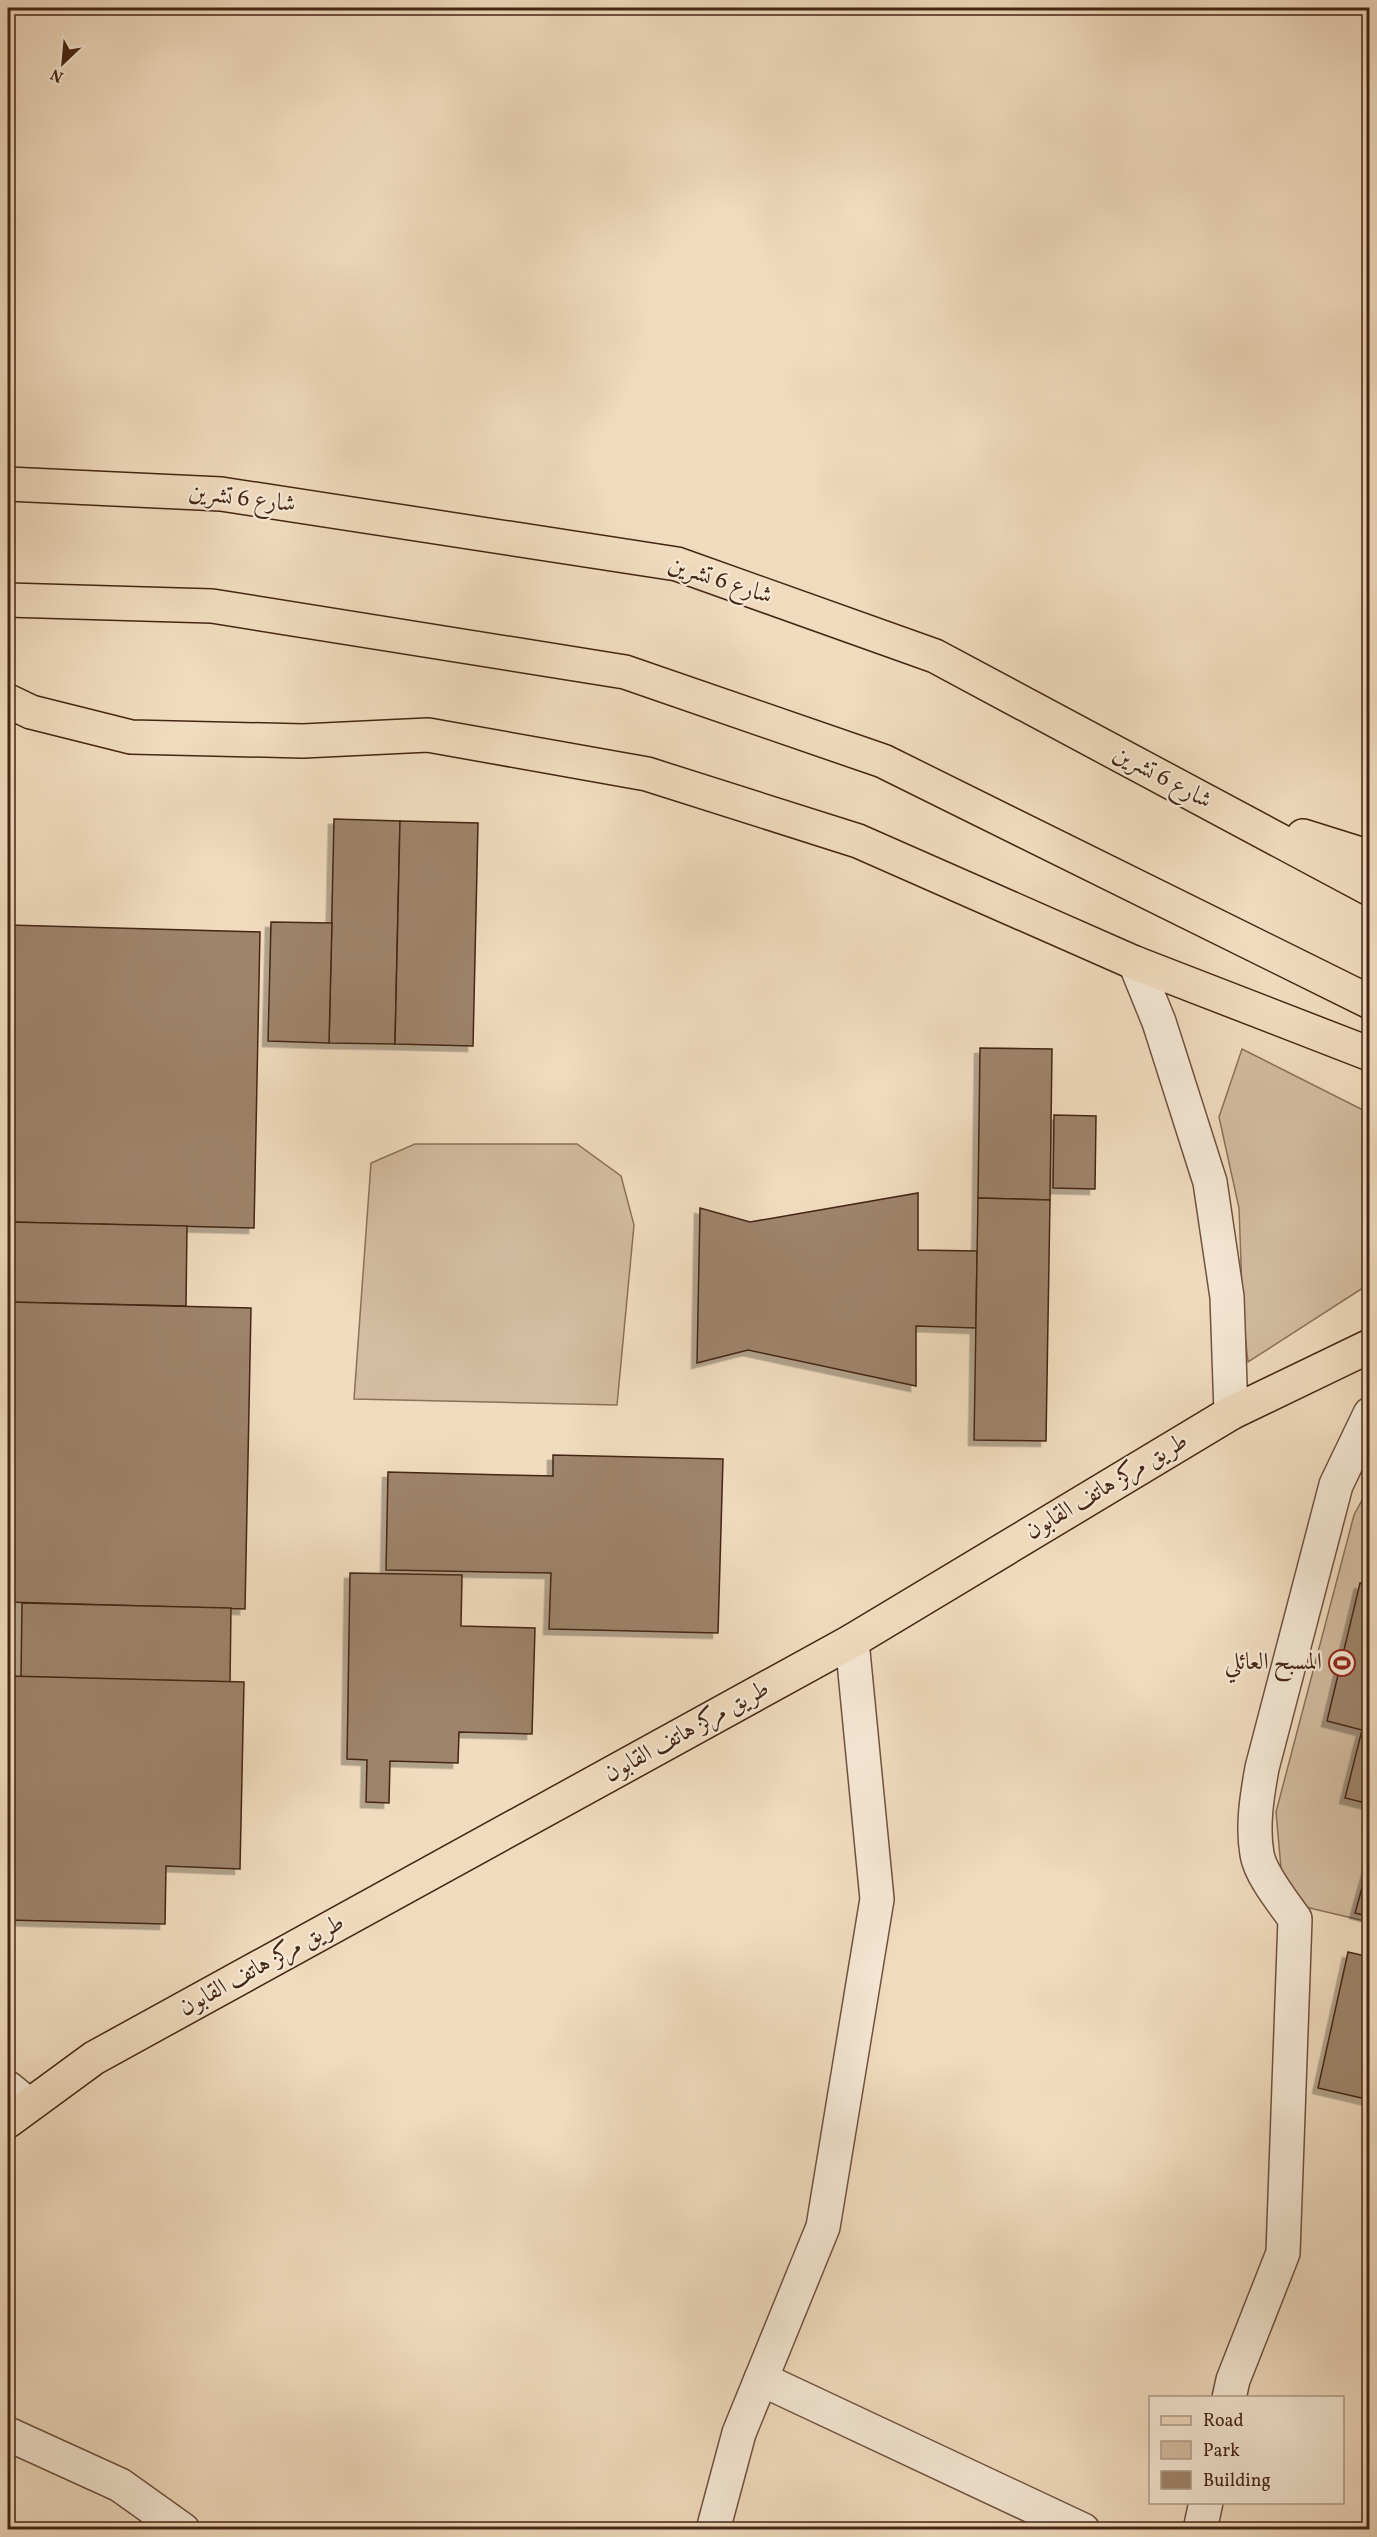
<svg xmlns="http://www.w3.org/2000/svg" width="1377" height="2537" viewBox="0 0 1377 2537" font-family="Vollkorn,Amiri,serif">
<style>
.green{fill:#d3bca1;stroke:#8c705a;stroke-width:1.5}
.building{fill:#9e846c;stroke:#452514;stroke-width:1.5;filter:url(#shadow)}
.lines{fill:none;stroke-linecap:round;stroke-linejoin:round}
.minor-casing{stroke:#70523e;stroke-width:36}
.major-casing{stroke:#452514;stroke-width:36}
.highway-casing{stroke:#452514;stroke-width:36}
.minor{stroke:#f5e8d5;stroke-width:33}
.major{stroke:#f0dbbe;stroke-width:33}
.highway{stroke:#f0dbbe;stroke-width:33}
.labels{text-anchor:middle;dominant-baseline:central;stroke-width:4.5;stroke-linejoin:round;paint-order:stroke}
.street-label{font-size:24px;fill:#452514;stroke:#f5e8d5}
.poi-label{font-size:24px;fill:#452514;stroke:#f5e8d5;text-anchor:end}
</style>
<defs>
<filter id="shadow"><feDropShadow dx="-5.5" dy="5.5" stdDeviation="0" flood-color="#0004"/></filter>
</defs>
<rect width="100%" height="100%" fill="#f0dbbe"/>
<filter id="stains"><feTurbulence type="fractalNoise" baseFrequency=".00333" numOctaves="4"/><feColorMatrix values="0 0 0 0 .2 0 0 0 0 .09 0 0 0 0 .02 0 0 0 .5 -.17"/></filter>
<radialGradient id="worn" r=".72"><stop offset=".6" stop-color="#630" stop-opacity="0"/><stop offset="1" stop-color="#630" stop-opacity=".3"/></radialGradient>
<g class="green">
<polygon points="1242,1049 1369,1113 1369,1284 1248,1362 1243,1317 1239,1208 1219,1117"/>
<polygon points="415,1144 577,1144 621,1176 634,1225 617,1405 354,1399 371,1163"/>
<polygon points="1369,1487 1369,1922 1284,1902 1276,1812 1354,1515"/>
</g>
<g class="building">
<polygon points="334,819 400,821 395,1044 329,1043"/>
<polygon points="400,821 478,823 473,1046 395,1044"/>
<polygon points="271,922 332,923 329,1043 268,1041"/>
<polygon points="8,925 260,932 254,1228 8,1222"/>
<polygon points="980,1048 1052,1049 1050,1200 978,1198"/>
<polygon points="1054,1115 1096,1116 1095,1189 1053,1188"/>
<polygon points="918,1193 918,1250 977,1251 976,1328 916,1326 916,1386 748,1350 697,1363 700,1208 750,1222"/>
<polygon points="978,1198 1050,1200 1046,1441 974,1440"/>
<polygon points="8,1222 187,1226 186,1306 8,1302"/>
<polygon points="8,1302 251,1308 245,1609 8,1602"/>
<polygon points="553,1455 723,1459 718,1633 549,1629 551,1573 386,1570 388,1472 553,1476"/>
<polygon points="350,1573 462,1575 461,1626 535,1628 532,1734 459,1732 458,1763 390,1761 389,1803 366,1802 367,1760 347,1759"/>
<polygon points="1360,1583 1370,1586 1370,1804 1345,1798 1362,1730 1327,1721"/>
<polygon points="22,1603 231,1608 230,1682 21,1677"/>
<polygon points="8,1676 244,1682 240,1869 166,1866 165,1924 8,1920"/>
<polygon points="1370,1859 1370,1917 1355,1913"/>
<polygon points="1348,1952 1370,1957 1370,2100 1318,2088"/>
</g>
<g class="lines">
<defs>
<g id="minor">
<polyline points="1135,963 1159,1022 1210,1182 1227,1297 1231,1413"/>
<polyline points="8,2088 29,2105"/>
<polyline points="761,2379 1083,2530"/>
<path d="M1229 2398 1233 2380 1283 2253 1295 1919C1283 1902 1260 1874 1257 1854 1252 1826 1257 1796 1262 1768L1336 1485 1370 1414"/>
<polyline points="8,2434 120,2485 183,2530"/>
<polyline points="713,2530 739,2433 823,2227 877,1899 852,1641"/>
<polyline points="1200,2530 1206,2502"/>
</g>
<polyline id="major" points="8,2121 94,2058 852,1641 1231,1413 1370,1346"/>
<g id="highway">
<polyline points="8,484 221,494 677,564 935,656 1370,889"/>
<polyline points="8,600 212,606 625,672 883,761 1370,1002"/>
<polyline points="8,701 31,712 131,737 303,741 428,735 647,774 858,841 1135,963 1370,1054"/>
<polyline points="1303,836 1370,857"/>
</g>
</defs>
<use href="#minor" class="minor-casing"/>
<use href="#major" class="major-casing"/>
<use href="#highway" class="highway-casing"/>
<use href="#minor" class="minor"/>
<use href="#major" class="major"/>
<use href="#highway" class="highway"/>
</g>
<defs>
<symbol id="stadium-ring" viewBox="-11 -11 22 22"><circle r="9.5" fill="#f5e8d5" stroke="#8f2418" stroke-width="1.5"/><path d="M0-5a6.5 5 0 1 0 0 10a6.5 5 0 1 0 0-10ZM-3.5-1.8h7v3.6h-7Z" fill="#8f2418"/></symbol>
</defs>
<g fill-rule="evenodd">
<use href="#stadium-ring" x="1327" y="1648" width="30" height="30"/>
</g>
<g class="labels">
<g class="street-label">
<text transform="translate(242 499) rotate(7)">شارع 6 تشرين</text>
<text transform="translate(720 581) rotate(18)">شارع 6 تشرين</text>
<text transform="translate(1162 778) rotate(28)">شارع 6 تشرين</text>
<text transform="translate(1107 1487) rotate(-31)">طريق مركز هاتف القابون</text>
<text transform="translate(687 1732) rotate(-29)">طريق مركز هاتف القابون</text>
<text transform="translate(262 1966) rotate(-29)">طريق مركز هاتف القابون</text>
</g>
<g class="poi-label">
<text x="1322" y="1663">المسبح العائلي</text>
</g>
</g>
<rect width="1377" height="2537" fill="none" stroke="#f0dbbe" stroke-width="30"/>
<rect x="9" y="9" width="1359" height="2519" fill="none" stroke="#452514" stroke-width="3"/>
<rect x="15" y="15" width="1347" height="2507" fill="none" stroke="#452514" stroke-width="1.5"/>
<rect x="1149" y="2396" width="195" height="108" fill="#f5e8d5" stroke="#af9a88" stroke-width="1.5"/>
<rect x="1161" y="2416" width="30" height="9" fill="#f0dbbe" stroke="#af9a88" stroke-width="1.5"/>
<text x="1203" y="2426" font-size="18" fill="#452514">Road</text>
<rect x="1161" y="2441" width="30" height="18" fill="#d3bca1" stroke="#af9a88" stroke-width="1.5"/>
<text x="1203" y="2456" font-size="18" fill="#452514">Park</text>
<rect x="1161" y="2471" width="30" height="18" fill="#9e846c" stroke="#af9a88" stroke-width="1.5"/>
<text x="1203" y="2486" font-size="18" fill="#452514">Building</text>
<g transform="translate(63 63) rotate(206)" stroke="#f5e8d5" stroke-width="4.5" paint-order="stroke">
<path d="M0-4.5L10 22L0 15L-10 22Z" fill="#452514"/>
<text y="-9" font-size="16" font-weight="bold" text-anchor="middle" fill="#452514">N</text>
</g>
<rect width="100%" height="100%" filter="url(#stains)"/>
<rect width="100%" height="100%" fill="url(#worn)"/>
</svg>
